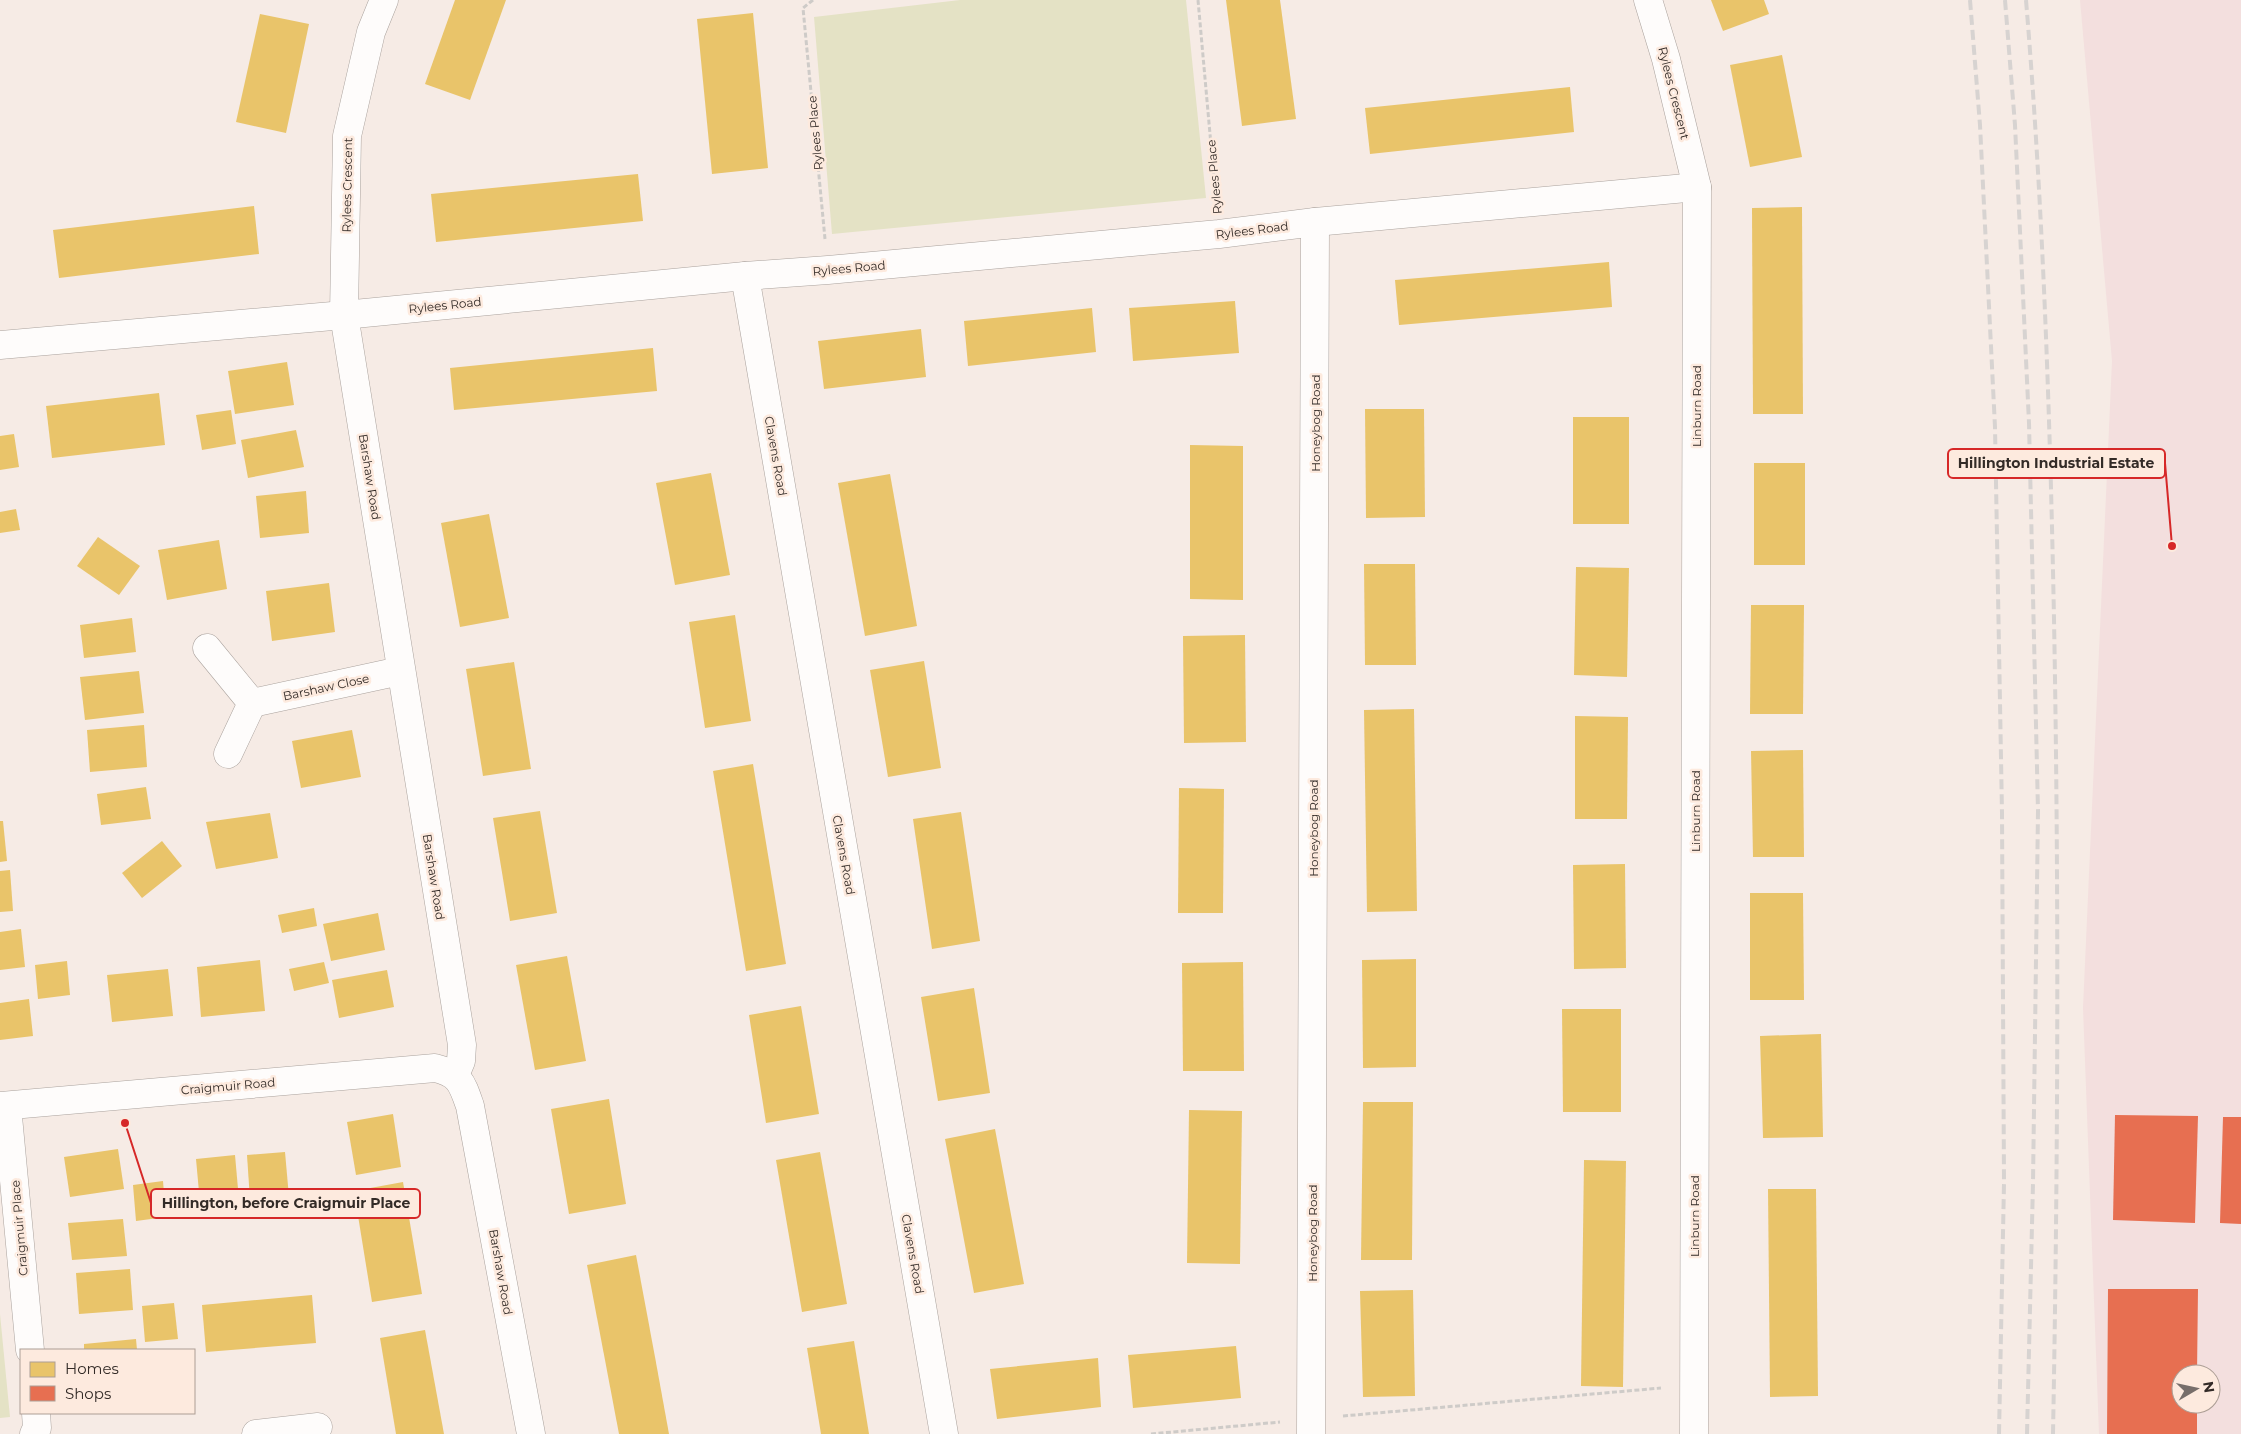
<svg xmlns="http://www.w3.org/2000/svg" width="2241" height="1434" viewBox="0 0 2241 1434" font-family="Montserrat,sans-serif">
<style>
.industrial{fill:#f3dfde;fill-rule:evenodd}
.green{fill:#e4e2c5}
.homes{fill:#e9c46a}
.shops{fill:#e76f51}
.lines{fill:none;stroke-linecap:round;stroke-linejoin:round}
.street-casing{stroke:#aaa29d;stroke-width:29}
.path{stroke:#cecbc8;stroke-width:3;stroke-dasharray:5 2.5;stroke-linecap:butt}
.street{stroke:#fefcfb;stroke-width:28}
.rail{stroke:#d7d3d1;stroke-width:4;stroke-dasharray:10 5;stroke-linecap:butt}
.labels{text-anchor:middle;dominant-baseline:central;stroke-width:5;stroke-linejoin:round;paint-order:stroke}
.street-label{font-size:12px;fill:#332b27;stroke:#fdeade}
.leader{fill:none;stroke:#d62828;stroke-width:2}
.callout-dot{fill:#d62828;stroke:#fdeade;stroke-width:2}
.callout{fill:#fdeade;stroke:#d62828;stroke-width:2}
.callout-label{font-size:14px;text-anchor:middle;font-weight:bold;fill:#332b27}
</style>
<rect width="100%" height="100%" fill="#f6ebe5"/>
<path class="industrial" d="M2080 0H2241V1434H2099L2083 1008 2112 361ZM2181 1374H2211V1404H2181Z"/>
<g class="green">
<polygon points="960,0 1186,0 1206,198 832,234 814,17"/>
<polygon points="0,1314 10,1417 0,1418"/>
</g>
<g class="homes">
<polygon points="455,0 506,0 470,100 425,84"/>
<polygon points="1226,0 1280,0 1296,119 1242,126"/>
<polygon points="1711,0 1764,0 1769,14 1723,31"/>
<polygon points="753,13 768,168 712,174 697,19"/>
<polygon points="260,14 309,24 286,133 236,122"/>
<polygon points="1782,55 1802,157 1750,167 1730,65"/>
<polygon points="1570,87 1574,132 1370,154 1365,108"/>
<polygon points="638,174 643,221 436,242 431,194"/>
<polygon points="254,206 259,254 59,278 53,230"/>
<polygon points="1802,207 1803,414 1753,414 1752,208"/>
<polygon points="1609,262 1612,307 1399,325 1395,280"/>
<polygon points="1235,301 1239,353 1133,361 1129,308"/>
<polygon points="1092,308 1096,352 968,366 964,321"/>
<polygon points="921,329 926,377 824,389 818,341"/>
<polygon points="653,348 657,391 454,410 450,368"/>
<polygon points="287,362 294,405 235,414 228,371"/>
<polygon points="159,393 165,445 52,458 46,406"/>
<polygon points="1365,409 1424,409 1425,517 1366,518"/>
<polygon points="231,410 236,444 202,450 196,415"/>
<rect x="1573" y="417" width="56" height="107"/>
<polygon points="296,430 304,467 248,478 241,440"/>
<polygon points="14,434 19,467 0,470 0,436"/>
<polygon points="1190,445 1243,446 1243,600 1190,599"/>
<rect x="1754" y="463" width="51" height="102"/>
<polygon points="711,473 730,575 675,585 656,483"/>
<polygon points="890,474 917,626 865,636 838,483"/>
<polygon points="306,491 309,533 260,538 256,496"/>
<polygon points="16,509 20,530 0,533 0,512"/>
<polygon points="489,514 509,618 460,627 441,523"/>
<polygon points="98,537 140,566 119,595 77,566"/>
<polygon points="219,540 227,589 167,600 158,550"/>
<polygon points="1364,564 1415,564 1416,665 1365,665"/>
<polygon points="1576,567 1629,568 1627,677 1574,675"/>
<polygon points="329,583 335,632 272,641 266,591"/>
<polygon points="1751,605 1804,605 1803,714 1750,714"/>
<polygon points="735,615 751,721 705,728 689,622"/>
<polygon points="132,618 136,652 84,658 80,625"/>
<polygon points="1245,635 1246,742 1184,743 1183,636"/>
<polygon points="924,661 941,768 888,777 870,670"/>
<polygon points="514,662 531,769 483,776 466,669"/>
<polygon points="139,671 144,713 85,720 80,677"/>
<polygon points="1414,709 1417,911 1367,912 1364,710"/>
<polygon points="1575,716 1628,717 1627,819 1575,819"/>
<polygon points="144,725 147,767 90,772 87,730"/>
<polygon points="352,730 361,777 301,788 292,741"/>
<polygon points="1803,750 1804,857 1753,857 1751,751"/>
<polygon points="753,764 786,964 746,971 713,771"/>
<polygon points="146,787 151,819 101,825 97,794"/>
<polygon points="1179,788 1224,789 1223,913 1178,913"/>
<polygon points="540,811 557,913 510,921 493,818"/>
<polygon points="961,812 980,941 932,949 913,819"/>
<polygon points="270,813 278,858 216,869 206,822"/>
<polygon points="0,821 3,821 7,861 0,862"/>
<polygon points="162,841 182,866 142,898 122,873"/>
<polygon points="1625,864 1626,968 1574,969 1573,865"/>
<polygon points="10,870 13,911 0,912 0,871"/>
<polygon points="1750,893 1803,893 1804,1000 1750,1000"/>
<polygon points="314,908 317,926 282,933 278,915"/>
<polygon points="378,913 385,950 331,961 323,924"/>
<polygon points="21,929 25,967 0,970 0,932"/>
<polygon points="567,956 586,1061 535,1070 516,965"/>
<polygon points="1416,959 1416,1067 1363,1068 1362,960"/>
<polygon points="260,960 265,1011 201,1017 197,967"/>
<polygon points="67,961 70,995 38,999 35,965"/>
<polygon points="324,962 329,983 294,991 289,969"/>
<polygon points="1243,962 1244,1071 1183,1071 1182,963"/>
<polygon points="168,969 173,1016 112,1022 107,975"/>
<polygon points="387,970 394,1007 339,1018 332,980"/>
<polygon points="974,988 990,1093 938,1101 921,997"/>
<polygon points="29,999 33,1036 0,1040 0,1003"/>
<polygon points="801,1006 819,1114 766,1123 749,1015"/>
<polygon points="1562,1009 1621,1009 1621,1112 1563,1112"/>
<polygon points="1821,1034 1823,1137 1763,1138 1760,1036"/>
<polygon points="609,1099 626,1204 569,1214 551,1109"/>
<polygon points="1363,1102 1413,1102 1412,1260 1361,1260"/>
<polygon points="1189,1110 1242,1111 1240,1264 1187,1263"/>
<polygon points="393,1114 401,1167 356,1175 347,1122"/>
<polygon points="995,1129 1024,1284 974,1293 945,1139"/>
<polygon points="118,1149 124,1189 70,1197 64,1157"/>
<polygon points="285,1152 289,1197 250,1200 247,1155"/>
<polygon points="820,1152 847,1304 802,1312 776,1160"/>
<polygon points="235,1155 239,1200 200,1203 196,1159"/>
<polygon points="1584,1160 1626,1161 1623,1387 1581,1386"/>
<polygon points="163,1181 166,1217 136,1221 133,1185"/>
<polygon points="403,1182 422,1294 372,1302 354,1191"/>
<polygon points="1768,1189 1816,1189 1818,1396 1770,1397"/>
<polygon points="123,1219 127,1256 72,1260 68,1223"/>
<polygon points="636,1255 655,1357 669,1434 619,1434 587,1265"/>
<polygon points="130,1269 133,1310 79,1314 76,1273"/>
<polygon points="1413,1290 1415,1396 1363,1397 1360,1291"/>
<polygon points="312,1295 316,1343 206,1352 202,1305"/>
<polygon points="174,1303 178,1339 145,1342 142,1306"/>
<polygon points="425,1330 444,1434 396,1434 380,1338"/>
<polygon points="136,1339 137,1350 84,1350 84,1344"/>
<polygon points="854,1341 869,1434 821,1434 807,1348"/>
<polygon points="1236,1346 1241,1398 1133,1408 1128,1355"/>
<polygon points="1098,1358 1101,1407 997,1419 990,1369"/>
</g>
<g class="shops">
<polygon points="2115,1115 2198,1116 2195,1223 2113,1220"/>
<polygon points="2223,1117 2241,1117 2241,1224 2220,1223"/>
<polygon points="2108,1289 2198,1289 2197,1374 2181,1374 2181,1404 2197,1404 2197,1434 2107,1434"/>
</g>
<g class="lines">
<defs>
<g id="street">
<polyline points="384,0 371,32 347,136 344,315 462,1045 461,1061 455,1075"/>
<polyline points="1648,0 1666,59 1697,187 1694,1434"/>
<polyline points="745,276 944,1434"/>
<polyline points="0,345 344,315 745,276 828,270 1219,234 1315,222 1697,187"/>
<polyline points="207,648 252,703 228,754"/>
<polyline points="252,703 400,671"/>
<path d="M0 1106 435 1068C460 1074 462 1083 470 1106L531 1434"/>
<polyline points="7,1106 30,1350"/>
<polyline points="34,1434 37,1428 36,1413"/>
<polyline points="256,1434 318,1427"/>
<polyline points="1311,1434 1315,222"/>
</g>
</defs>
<use href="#street" class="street-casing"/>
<g class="path">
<polyline points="813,0 803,8 825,239"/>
<polyline points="1198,0 1216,201"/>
<polyline points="1343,1416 1661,1388"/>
<polyline points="1151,1434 1280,1422"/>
</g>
<use href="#street" class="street"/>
<g class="rail">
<polyline points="1970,0 1980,125 1995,427 2002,813 2004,1183 1999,1434"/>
<polyline points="2005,0 2015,125 2029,423 2038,811 2033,1183 2027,1434"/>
<path d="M2026 0C2043 206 2050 413 2054 619 2059 891 2058 1162 2053 1434"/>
</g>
</g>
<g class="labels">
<g class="street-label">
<text transform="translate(1674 93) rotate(76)">Rylees Crescent</text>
<text transform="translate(815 133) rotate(-95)">Rylees Place</text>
<text transform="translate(1214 177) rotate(-95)">Rylees Place</text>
<text transform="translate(347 185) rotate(-89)">Rylees Crescent</text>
<text transform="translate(1252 230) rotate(-7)">Rylees Road</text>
<text transform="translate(849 268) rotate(-5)">Rylees Road</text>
<text transform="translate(445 305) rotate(-6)">Rylees Road</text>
<text transform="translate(1696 406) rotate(-90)">Linburn Road</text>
<text transform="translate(1315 423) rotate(-90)">Honeybog Road</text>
<text transform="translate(776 456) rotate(80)">Clavens Road</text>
<text transform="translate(370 477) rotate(81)">Barshaw Road</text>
<text transform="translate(326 687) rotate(-12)">Barshaw Close</text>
<text transform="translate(1695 811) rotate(-90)">Linburn Road</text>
<text transform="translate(1313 828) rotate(-90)">Honeybog Road</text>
<text transform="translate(844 855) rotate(80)">Clavens Road</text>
<text transform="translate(434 877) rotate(81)">Barshaw Road</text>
<text transform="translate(228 1086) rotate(-5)">Craigmuir Road</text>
<text transform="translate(1694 1216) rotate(-90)">Linburn Road</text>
<text transform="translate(19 1228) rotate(-95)">Craigmuir Place</text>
<text transform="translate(1312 1233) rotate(-90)">Honeybog Road</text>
<text transform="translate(913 1254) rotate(80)">Clavens Road</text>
<text transform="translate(501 1272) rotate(80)">Barshaw Road</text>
</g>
</g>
<path class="leader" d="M2172 546L2165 463M125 1123L151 1203"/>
<g class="callout-dot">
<circle cx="2172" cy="546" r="5"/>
<circle cx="125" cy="1123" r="5"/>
</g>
<g class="callout">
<rect x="1948" y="449" width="217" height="29" rx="5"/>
<rect x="151" y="1189" width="269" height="29" rx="5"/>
</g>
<g class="callout-label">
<text x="2056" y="468">Hillington Industrial Estate</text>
<text x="286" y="1208">Hillington, before Craigmuir Place</text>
</g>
<rect x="20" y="1349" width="175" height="65" fill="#fdeade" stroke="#ac9e95"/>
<rect x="30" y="1362" width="25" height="15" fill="#e9c46a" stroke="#ac9e95"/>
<text x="65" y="1374" font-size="15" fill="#332b27">Homes</text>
<rect x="30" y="1386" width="25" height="15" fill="#e76f51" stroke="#ac9e95"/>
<text x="65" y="1399" font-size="15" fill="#332b27">Shops</text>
<g transform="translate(2196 1389) rotate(81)"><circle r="24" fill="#fdeade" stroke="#ac9e95"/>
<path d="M0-4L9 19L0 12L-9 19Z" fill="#776e6a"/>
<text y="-8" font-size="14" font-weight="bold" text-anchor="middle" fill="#332b27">N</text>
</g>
</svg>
